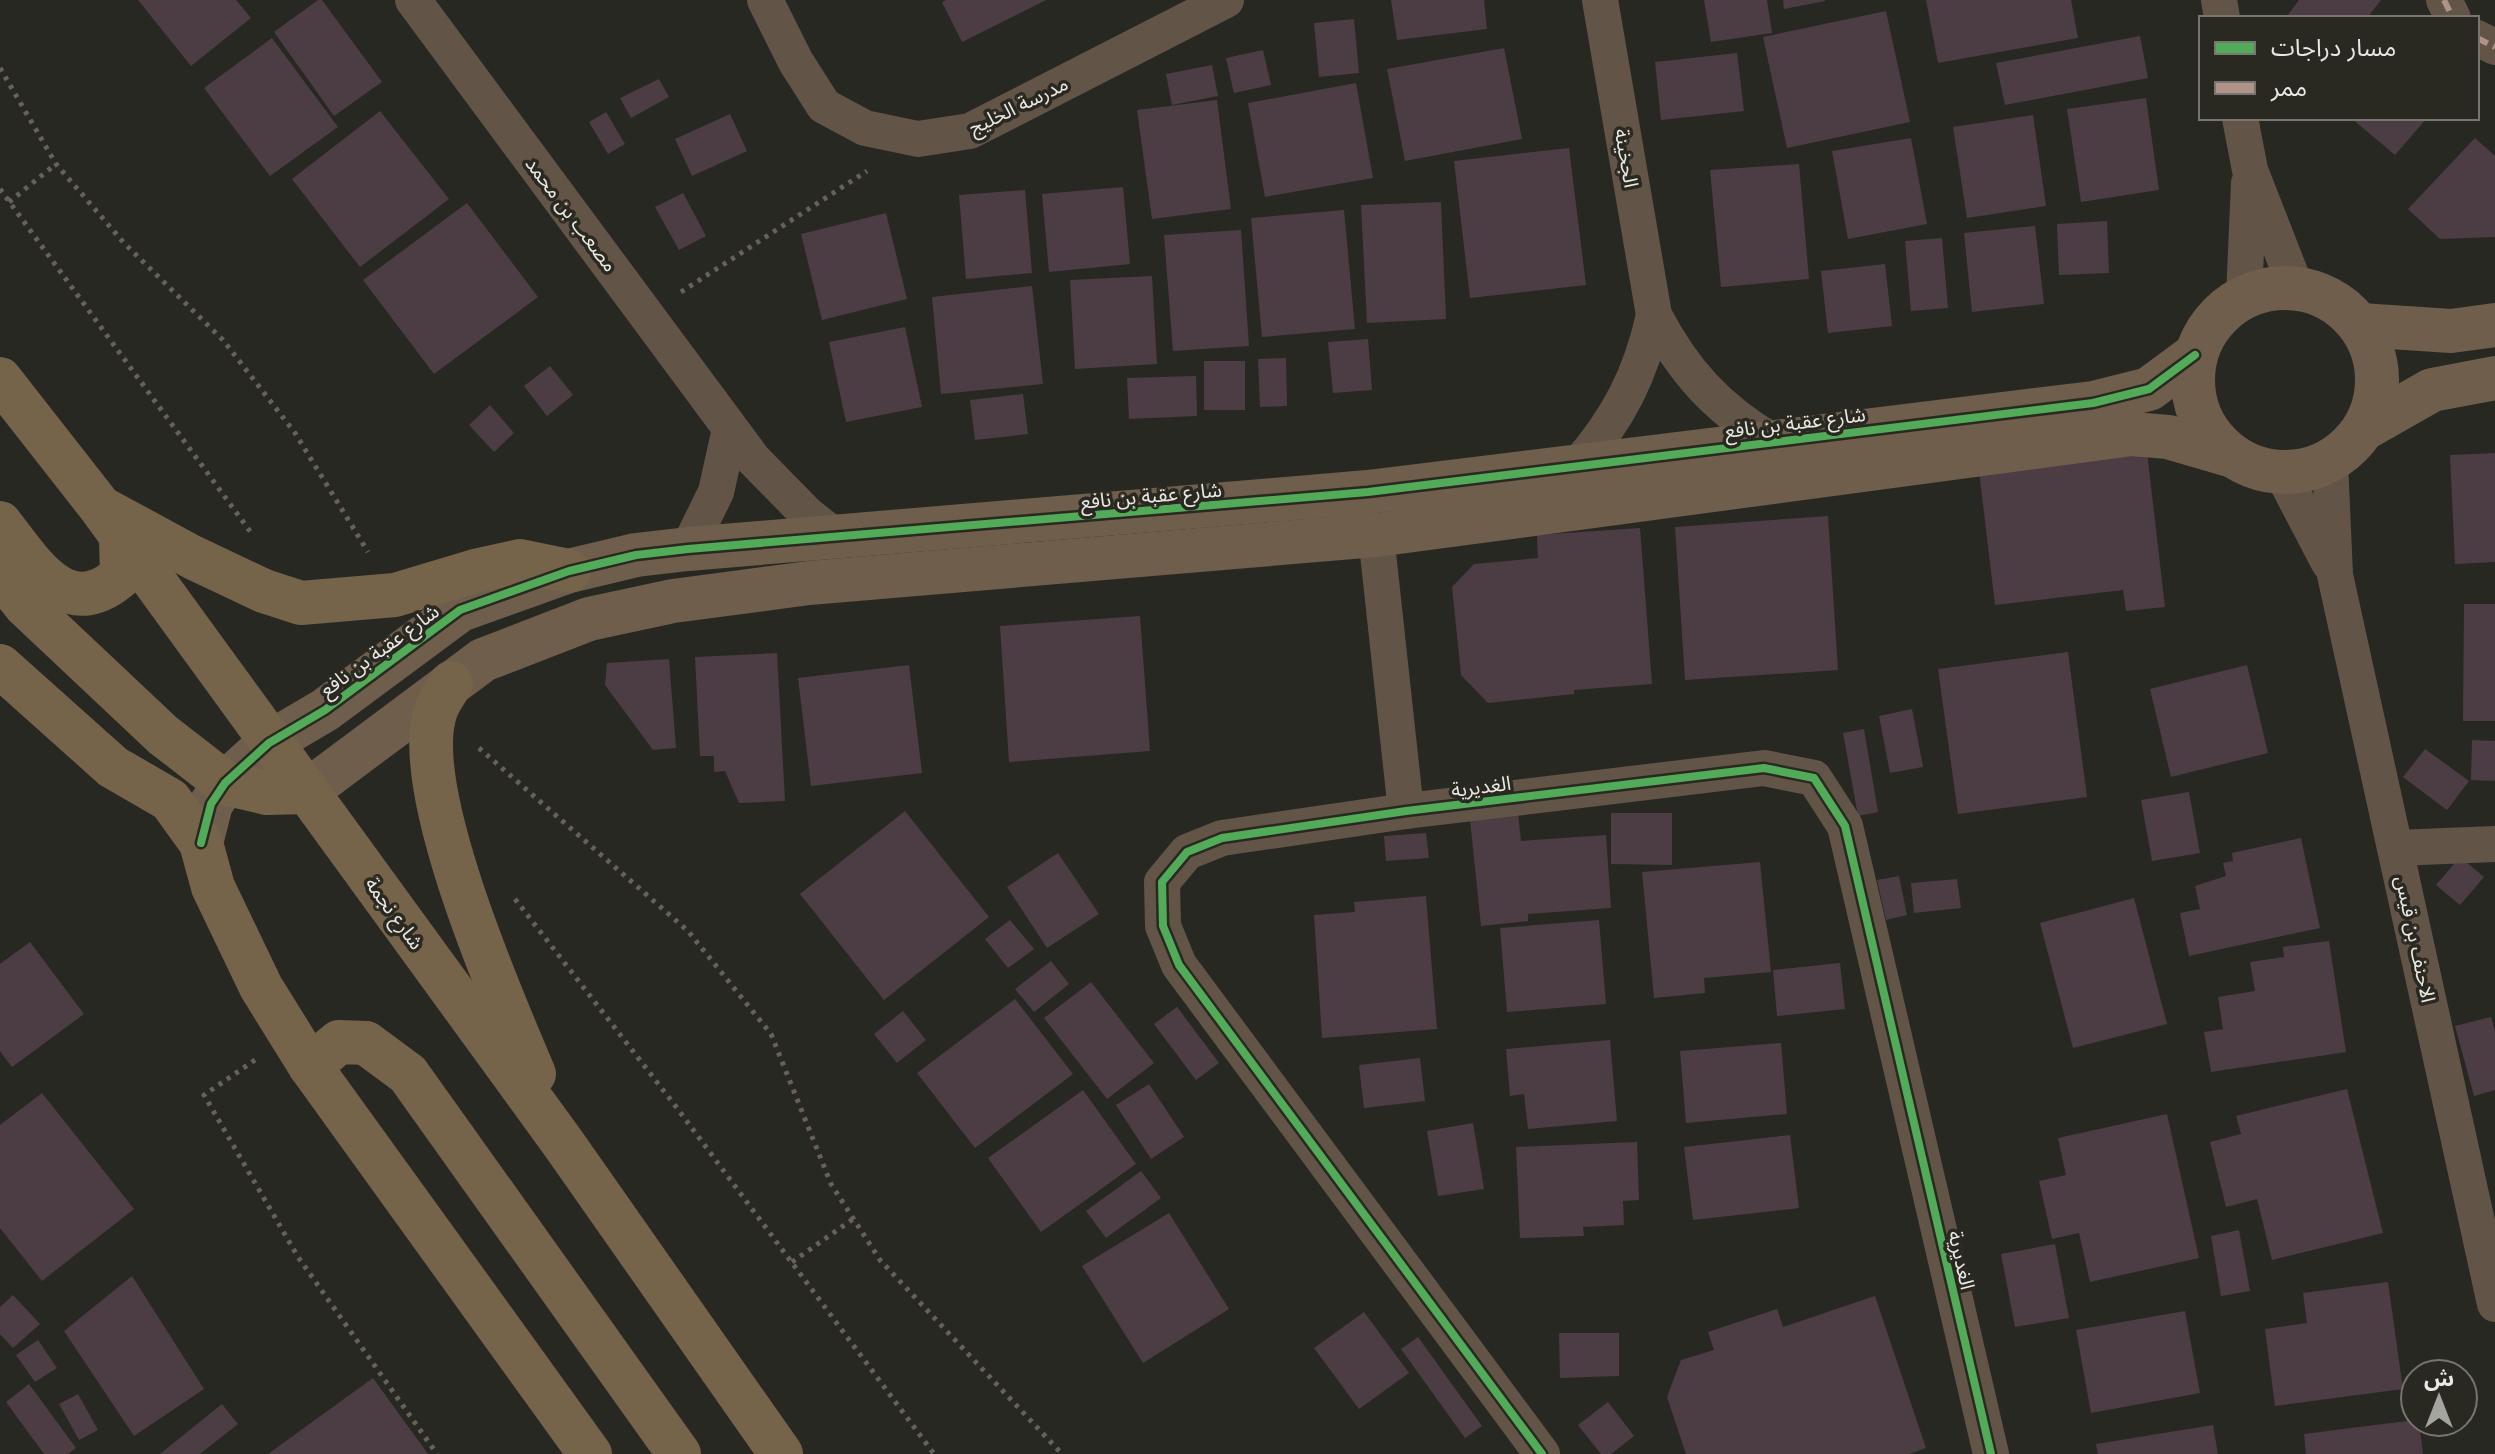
<svg xmlns="http://www.w3.org/2000/svg" width="2495" height="1454" viewBox="0 0 2495 1454" font-family="'Noto Sans','Noto Sans Arabic',sans-serif">
<style>
.building{fill:#4c3c43}
.lines{fill:none;stroke-linecap:round;stroke-linejoin:round}
.path{stroke:#696157;stroke-width:5;stroke-dasharray:4 6;stroke-linecap:butt}
.street{stroke:#625547;stroke-width:36}
.secondary{stroke:#6e5e4b;stroke-width:44}
.primary{stroke:#75634a;stroke-width:44}
.quiet{stroke:#af9288;stroke-width:6;stroke-dasharray:12 6;stroke-linecap:butt}
.cycleway-casing{stroke:#2a2921;stroke-width:13}
.cycleway{stroke:#51ab58;stroke-width:8}
.labels{text-anchor:middle;dominant-baseline:central;stroke-width:7;stroke-linejoin:round;paint-order:stroke}
.street-label{font-size:20px;fill:#e9e8e3;stroke:#2a2921}
</style>
<rect width="100%" height="100%" fill="#282823"/>
<g class="building">
<polygon points="138,0 236,0 251,18 191,66"/>
<polygon points="318,0 322,0 382,82 334,116 274,32"/>
<polygon points="946,0 1046,0 962,42 942,2"/>
<polygon points="1391,0 1484,0 1487,29 1397,40"/>
<polygon points="1704,0 1767,0 1772,33 1711,42"/>
<polygon points="1783,0 1825,0 1825,1 1784,9"/>
<polygon points="1926,0 2071,0 2078,38 1938,63"/>
<polygon points="2299,0 2381,0 2367,18 2292,18 2288,15"/>
<polygon points="1886,11 1910,122 1787,148 1763,37"/>
<polygon points="1354,19 1359,73 1319,77 1314,23"/>
<polygon points="2140,36 2148,78 2005,105 1996,63"/>
<polygon points="272,38 338,127 270,176 204,88"/>
<polygon points="1504,48 1522,139 1405,161 1387,69"/>
<polygon points="1263,50 1271,85 1234,93 1226,58"/>
<polygon points="1737,53 1744,111 1661,120 1655,62"/>
<polygon points="1212,65 1218,96 1172,105 1166,74"/>
<polygon points="659,79 669,97 631,118 620,98"/>
<polygon points="1356,83 1373,178 1265,197 1248,103"/>
<polygon points="2146,98 2159,190 2081,202 2067,109"/>
<polygon points="1217,100 1231,209 1152,219 1137,110"/>
<polygon points="380,111 449,199 360,267 292,179"/>
<polygon points="606,112 625,144 608,154 589,122"/>
<polygon points="730,114 747,151 692,176 675,139"/>
<polygon points="2033,115 2046,206 1967,218 1953,127"/>
<polygon points="2351,118 2427,118 2395,155"/>
<polygon points="1911,138 1927,224 1848,239 1832,151"/>
<polygon points="2475,138 2495,156 2495,237 2440,239 2408,209"/>
<polygon points="1569,148 1586,285 1470,298 1454,161"/>
<polygon points="1799,164 1809,279 1721,287 1710,170"/>
<polygon points="1123,187 1130,264 1049,272 1042,194"/>
<polygon points="1025,190 1032,273 966,279 959,195"/>
<polygon points="683,193 706,236 679,250 655,207"/>
<polygon points="1441,202 1446,319 1367,323 1361,205"/>
<polygon points="467,203 538,297 434,374 363,280"/>
<polygon points="1344,210 1355,329 1262,337 1251,218"/>
<polygon points="886,213 907,299 822,320 801,234"/>
<polygon points="2107,221 2109,273 2059,275 2057,224"/>
<polygon points="2035,226 2044,304 1972,312 1964,233"/>
<polygon points="1241,230 1249,346 1173,351 1164,235"/>
<polygon points="1942,238 1948,308 1911,311 1905,241"/>
<polygon points="1885,264 1892,326 1828,333 1821,271"/>
<polygon points="1152,276 1157,364 1075,369 1070,280"/>
<polygon points="1032,286 1043,384 941,394 932,297"/>
<polygon points="905,327 922,407 846,422 829,342"/>
<polygon points="1368,339 1372,390 1333,393 1328,342"/>
<polygon points="1286,358 1287,406 1260,407 1258,359"/>
<rect x="1204" y="361" width="41" height="49"/>
<polygon points="550,366 573,395 547,416 524,386"/>
<polygon points="1196,376 1197,416 1129,419 1127,378"/>
<polygon points="1023,394 1028,434 975,440 970,400"/>
<polygon points="490,405 514,433 494,452 469,425"/>
<polygon points="2147,452 2165,607 2126,611 2123,590 1995,605 1979,471"/>
<polygon points="2495,453 2495,562 2455,564 2450,455"/>
<polygon points="1828,516 1838,670 1685,680 1675,527"/>
<polygon points="1640,528 1652,684 1574,690 1574,694 1488,703 1461,675 1452,587 1474,564 1538,558 1537,535"/>
<polygon points="2464,604 2495,604 2495,721 2463,721"/>
<polygon points="1140,616 1150,751 1009,762 1000,626"/>
<polygon points="2068,652 2087,797 1958,814 1938,669"/>
<polygon points="777,653 785,801 739,803 725,771 714,772 714,756 700,756 695,657"/>
<polygon points="669,659 676,748 653,750 605,685 607,663"/>
<polygon points="909,665 922,773 811,786 798,678"/>
<polygon points="2247,665 2268,753 2171,777 2150,689"/>
<polygon points="1912,709 1923,767 1890,773 1879,716"/>
<polygon points="1864,729 1878,812 1858,816 1843,733"/>
<polygon points="2472,740 2495,741 2495,781 2471,780"/>
<polygon points="2425,749 2469,781 2447,810 2403,777"/>
<polygon points="2189,792 2200,853 2152,861 2141,800"/>
<polygon points="1517,804 1521,841 1606,835 1611,908 1528,914 1528,921 1481,926 1469,810"/>
<polygon points="905,811 989,917 884,1000 800,894"/>
<polygon points="1611,813 1672,813 1672,865 1611,864"/>
<polygon points="1426,833 1429,858 1386,861 1384,836"/>
<polygon points="2301,838 2320,928 2189,956 2180,913 2200,909 2195,886 2226,876 2223,863 2233,861 2232,853"/>
<polygon points="1058,853 1099,914 1047,948 1007,887"/>
<polygon points="2460,857 2484,877 2460,905 2436,885"/>
<polygon points="1760,862 1771,972 1704,978 1705,993 1654,998 1642,872"/>
<polygon points="1899,876 1907,915 1886,920 1877,880"/>
<polygon points="1957,879 1961,908 1914,913 1911,883"/>
<polygon points="1426,896 1437,1029 1322,1038 1314,915 1355,912 1354,902"/>
<polygon points="2134,898 2167,1024 2073,1048 2040,923"/>
<polygon points="1010,920 1034,949 1008,968 985,939"/>
<polygon points="1599,920 1606,1004 1507,1012 1500,928"/>
<polygon points="2329,941 2346,1052 2211,1072 2204,1032 2223,1029 2218,997 2255,991 2250,962 2284,957 2283,947"/>
<polygon points="30,942 84,1014 12,1067 0,1051 0,964"/>
<polygon points="1051,961 1069,984 1034,1012 1015,989"/>
<polygon points="1840,963 1845,1009 1777,1016 1773,970"/>
<polygon points="1091,982 1154,1063 1107,1099 1044,1018"/>
<polygon points="1015,999 1073,1074 975,1148 917,1073"/>
<polygon points="1177,1007 1219,1063 1196,1080 1154,1024"/>
<polygon points="903,1011 926,1040 897,1063 874,1034"/>
<polygon points="2491,1017 2495,1032 2495,1090 2474,1096 2455,1026"/>
<polygon points="1610,1040 1617,1121 1528,1129 1524,1094 1510,1096 1506,1049"/>
<polygon points="1781,1043 1787,1114 1686,1123 1680,1051"/>
<polygon points="1420,1058 1425,1101 1364,1108 1359,1065"/>
<polygon points="1149,1084 1184,1137 1151,1159 1116,1105"/>
<polygon points="2347,1089 2383,1233 2272,1260 2257,1199 2226,1207 2210,1142 2241,1134 2236,1116"/>
<polygon points="1083,1090 1136,1164 1041,1232 988,1158"/>
<polygon points="42,1093 134,1209 42,1281 0,1228 0,1125"/>
<polygon points="2167,1114 2199,1258 2090,1282 2079,1233 2052,1239 2039,1181 2066,1175 2058,1138"/>
<polygon points="1473,1123 1484,1189 1438,1196 1427,1131"/>
<polygon points="1790,1135 1799,1208 1693,1220 1684,1147"/>
<polygon points="1637,1142 1639,1200 1623,1201 1624,1225 1583,1227 1584,1236 1520,1238 1516,1147"/>
<polygon points="1141,1171 1161,1198 1106,1238 1086,1211"/>
<polygon points="1169,1213 1229,1309 1143,1363 1082,1266"/>
<polygon points="2239,1230 2250,1291 2221,1296 2211,1236"/>
<polygon points="2055,1244 2069,1318 2015,1327 2001,1254"/>
<polygon points="132,1276 204,1389 134,1436 64,1331"/>
<polygon points="2388,1282 2403,1389 2275,1406 2265,1329 2307,1323 2303,1293"/>
<polygon points="13,1295 40,1324 13,1348 0,1334 0,1307"/>
<polygon points="1875,1296 1926,1448 1909,1454 1686,1454 1667,1397 1681,1360 1714,1350 1708,1332 1777,1309 1783,1327"/>
<polygon points="2185,1311 2200,1393 2091,1413 2076,1330"/>
<polygon points="1364,1312 1409,1373 1359,1409 1314,1348"/>
<polygon points="1559,1333 1619,1333 1619,1376 1560,1378"/>
<polygon points="1418,1337 1482,1426 1465,1438 1401,1349"/>
<polygon points="38,1340 57,1368 35,1382 16,1355"/>
<polygon points="373,1378 428,1454 268,1454"/>
<polygon points="29,1384 76,1448 68,1454 44,1454 6,1402"/>
<polygon points="78,1394 98,1430 79,1440 59,1404"/>
<polygon points="1608,1402 1634,1436 1611,1454 1601,1454 1578,1425"/>
<polygon points="222,1404 238,1424 200,1454 160,1454"/>
<polygon points="2415,1420 2419,1422 2423,1454 2306,1454 2304,1434"/>
<polygon points="2213,1425 2218,1454 2098,1454 2096,1444"/>
</g>
<g class="lines">
<g class="path">
<polyline points="0,68 56,164 124,243 223,340 295,433 368,552"/>
<polyline points="0,189 252,534"/>
<polyline points="9,202 56,164"/>
<polyline points="681,292 867,171"/>
<polyline points="479,748 688,931 771,1034 831,1184 880,1260 1062,1454"/>
<polyline points="515,899 677,1108 934,1454"/>
<polyline points="255,1060 204,1095 298,1257 437,1454"/>
<polyline points="792,1262 853,1219"/>
</g>
<g class="street">
<polyline points="413,0 753,459 807,514 837,538"/>
<polyline points="765,0 796,62 824,106 865,128 918,139 970,131 1226,0"/>
<path d="M1600 0 1654 315C1683 371 1717 408 1770 440"/>
<polyline points="2219,0 2222,18"/>
<polyline points="2444,0 2453,18"/>
<polyline points="2477,38 2495,47"/>
<polyline points="2240,118 2250,170 2296,288"/>
<polyline points="2244,297 2249,183"/>
<polyline points="2330,462 2335,575 2495,1304"/>
<path d="M1578 465C1618 419 1641 375 1654 315"/>
<polyline points="2282,473 2329,563"/>
<polyline points="1376,535 1406,811"/>
<polyline points="688,549 716,492 730,429"/>
<polyline points="2396,848 2495,844"/>
<polyline points="1542,1454 1179,965 1163,926 1162,882 1187,852 1222,838 1406,811 1764,768 1814,778 1845,826 1991,1454"/>
</g>
<g class="secondary">
<circle cx="2285" cy="380" r="92"/>
<polyline points="2360,325 2451,331 2495,325"/>
<polyline points="2365,428 2432,390 2495,378"/>
<polyline points="306,792 483,660 589,619 673,601 809,583 1376,535 2132,434 2168,437 2230,455"/>
<polyline points="201,843 211,804 225,783 269,743 325,710 460,610 569,571 636,555 688,549 1368,492 2093,403 2149,389 2195,355"/>
</g>
<g class="primary">
<polyline points="0,379 101,508 563,1143 781,1454"/>
<polyline points="107,511 192,557 264,591 301,603 395,595 475,571 520,561 569,571"/>
<path d="M0 523C32 564 67 625 122 575L121 539"/>
<polyline points="0,573 25,605 163,735 225,783 267,793 306,792"/>
<polyline points="0,666 113,767 170,800 201,843 213,887 261,987 310,1066 590,1454"/>
<path d="M451 683C446 692 439 701 436 710 409 787 502 998 534 1074"/>
<polyline points="310,1066 339,1042 366,1043 408,1074 679,1454"/>
</g>
<g class="quiet">
<polyline points="2444,0 2453,18"/>
<polyline points="2477,38 2495,47"/>
</g>
<defs>
<g id="cycleway">
<polyline points="201,843 211,804 225,783 269,743 325,710 460,610 569,571 636,555 688,549 1368,492 2093,403 2149,389 2195,355"/>
<polyline points="1542,1454 1179,965 1163,926 1162,882 1187,852 1222,838 1406,811 1764,768 1814,778 1845,826 1991,1454"/>
</g>
</defs>
<use href="#cycleway" class="cycleway-casing"/>
<use href="#cycleway" class="cycleway"/>
</g>
<g class="labels">
<g class="street-label">
<text transform="translate(1018 105) rotate(-26)">مدرسة الخليج</text>
<text transform="translate(1627 158) rotate(80)">الجخينة</text>
<text transform="translate(572 214) rotate(53)">مصعب بن محمد</text>
<text transform="translate(1795 422) rotate(-7)">شارع عقبة بن نافع</text>
<text transform="translate(1151 495) rotate(-5)">شارع عقبة بن نافع</text>
<text transform="translate(379 650) rotate(-36)">شارع عقبة بن نافع</text>
<text transform="translate(1481 786) rotate(-7)">الغديرية</text>
<text transform="translate(395 913) rotate(54)">شارع نجمة</text>
<text transform="translate(2416 939) rotate(78)">الاحنف بن قيس</text>
<text transform="translate(1962 1260) rotate(77)">الغديرية</text>
</g>
</g>
<rect x="2199" y="16" width="280" height="104" fill="#2a2921" stroke="#76756f" stroke-width="2"/>
<rect x="2215" y="42" width="40" height="12" fill="#51ab58" stroke="#76756f" stroke-width="2"/>
<text x="2271" y="56" font-size="24" fill="#e9e8e3">مسار دراجات</text>
<rect x="2215" y="82" width="40" height="12" fill="#af9288" stroke="#76756f" stroke-width="2"/>
<text x="2271" y="96" font-size="24" fill="#e9e8e3">ممر</text>
<g transform="translate(2439 1398)"><circle r="38" fill="#2a2921" stroke="#76756f" stroke-width="2"/>
<path d="M0-6L14 30L0 20L-14 30Z" fill="#a5a5a0"/>
<text y="-12" font-size="22" font-weight="bold" text-anchor="middle" fill="#e9e8e3">ش</text>
</g>
</svg>
